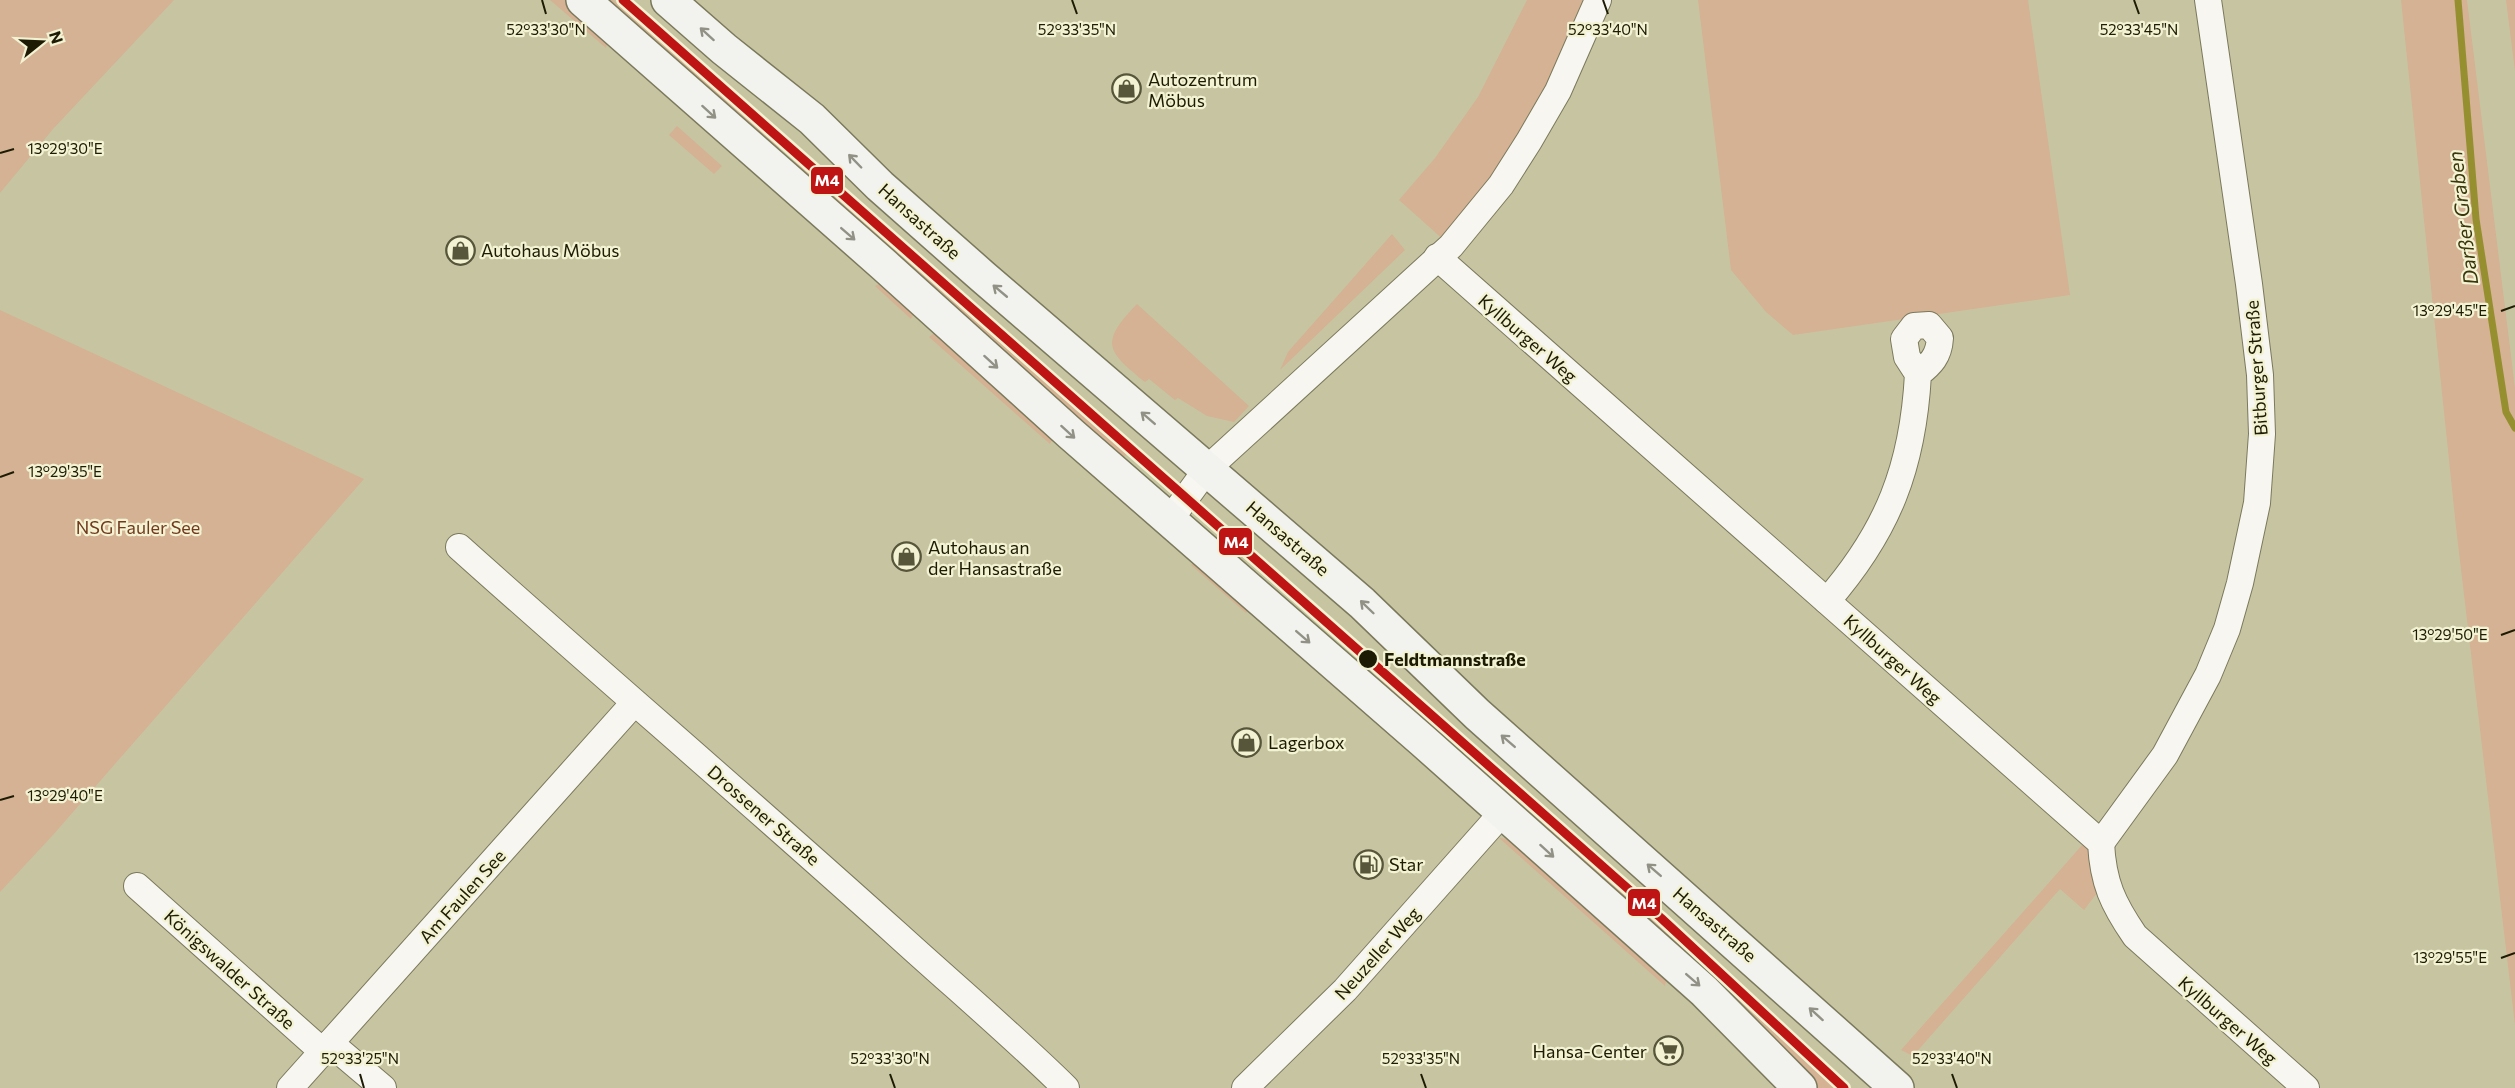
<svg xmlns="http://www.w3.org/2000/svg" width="2515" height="1088" viewBox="0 0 2515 1088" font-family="Commissioner,sans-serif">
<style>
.green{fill:#d4b293}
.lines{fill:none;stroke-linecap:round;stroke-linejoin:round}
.stream{stroke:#958f30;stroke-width:7}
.street-casing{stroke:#7b795c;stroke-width:28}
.secondary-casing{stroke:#7b795c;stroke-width:36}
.street{stroke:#f7f6f1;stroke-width:26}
.secondary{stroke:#f2f2ef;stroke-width:33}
.tram-1-casing{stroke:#f3f2d2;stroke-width:14}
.tram-1{stroke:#be1414;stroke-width:9}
.oneway{stroke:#929185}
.ticks{fill:none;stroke:#1d1b03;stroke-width:2}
.stop-dot{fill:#1d1b03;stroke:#f3f2d2;stroke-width:2}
.labels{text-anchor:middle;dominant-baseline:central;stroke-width:4.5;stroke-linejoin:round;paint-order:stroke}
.poi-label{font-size:18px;fill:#1d1b03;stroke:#f3f2d2;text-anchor:start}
.street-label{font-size:18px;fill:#1d1b03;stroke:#f3f2d2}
.park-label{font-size:18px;fill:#72391d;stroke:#f3f2d2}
.stop-label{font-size:18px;font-weight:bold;fill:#1d1b03;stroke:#f3f2d2;text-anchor:start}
.water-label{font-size:20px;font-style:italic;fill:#39360c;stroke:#f3f2d2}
.ticks-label{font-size:15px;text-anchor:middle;fill:#1d1b03;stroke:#f3f2d2;stroke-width:4.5;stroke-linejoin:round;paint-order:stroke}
.line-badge{stroke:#f3f2d2;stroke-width:2}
.badge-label{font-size:16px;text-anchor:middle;font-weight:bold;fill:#fff}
</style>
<rect width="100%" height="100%" fill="#c7c5a1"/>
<g class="green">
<polygon points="0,0 174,0 53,129 0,193"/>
<polygon points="550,0 565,0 609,38 606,48"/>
<polygon points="600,0 613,0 780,146 774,153"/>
<polygon points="1527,0 1589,0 1528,126 1446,242 1399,200 1435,158 1478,97"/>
<polygon points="1698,0 2028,0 2070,295 1793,335 1766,312 1731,270"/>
<polygon points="2401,0 2467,0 2515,388 2515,1025 2456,527"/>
<polygon points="2506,0 2515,0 2515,71"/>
<polygon points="677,126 722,166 714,174 669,135"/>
<polygon points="795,161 1128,453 1124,457 791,166"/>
<polygon points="1392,234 1405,250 1280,370 1288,352"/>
<polygon points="885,281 916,310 911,319 875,286"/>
<path d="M1137 304 1249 406 1234 422 1207 416 1178 398 1175 400 1149 379 1145 382C1107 351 1099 343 1137 304Z"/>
<polygon points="0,310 364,479 53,835 0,892"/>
<polygon points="938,330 1055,435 1050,444 929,337"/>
<polygon points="1198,558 1252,606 1246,613 1191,565"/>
<polygon points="1383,679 1669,933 1835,1088 1816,1088 1744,1012 1377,686"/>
<polygon points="1499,838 1510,839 1667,976 1665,986"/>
<polygon points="2083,844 2090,851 2101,888 2084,910 2060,889 1913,1056 1901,1050"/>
</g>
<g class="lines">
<polyline class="stream" points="2458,0 2476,219 2506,412 2515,428"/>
<defs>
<g id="street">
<path d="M1437 257 2101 843C2103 883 2113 904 2135 936L2306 1088"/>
<polyline points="1169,521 1207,469 1451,246 1501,185 1529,141 1558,91 1598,0"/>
<path d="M459 547C604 677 753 804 898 935 954 986 1012 1035 1066 1088"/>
<path d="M1827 601C1888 531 1913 467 1918 374 1931 364 1939 356 1940 338L1929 325 1914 326 1904 339 1907 357 1918 374"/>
<polyline points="2101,843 2165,755 2208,675 2227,629 2240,583 2257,503 2262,434 2260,375 2249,284 2208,0"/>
<polyline points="137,886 322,1051"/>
<polyline points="330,1043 383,1088"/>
<polyline points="290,1088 634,703"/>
<polyline points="1245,1088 1345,990 1503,812"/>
</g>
<g id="secondary">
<polyline points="583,0 884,265 1071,434 1423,741 1704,991 1800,1088"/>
<polyline points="668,0 724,49 812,119 880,186 982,276 1362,603 1477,714 1897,1088"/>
</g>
</defs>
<use href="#street" class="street-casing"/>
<use href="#secondary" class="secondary-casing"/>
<use href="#street" class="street"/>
<use href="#secondary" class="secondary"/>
<defs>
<polyline id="tram-1" points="623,0 1661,918 1844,1088"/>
</defs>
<use href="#tram-1" class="tram-1-casing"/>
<use href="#tram-1" class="tram-1"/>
</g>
<defs><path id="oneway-shaft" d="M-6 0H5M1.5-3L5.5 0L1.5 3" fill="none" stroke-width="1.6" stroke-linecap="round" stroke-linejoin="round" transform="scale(1.5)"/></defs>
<g class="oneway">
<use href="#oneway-shaft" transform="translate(707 34) rotate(-138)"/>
<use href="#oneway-shaft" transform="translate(709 112) rotate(42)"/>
<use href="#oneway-shaft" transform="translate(855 161) rotate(-134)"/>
<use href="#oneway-shaft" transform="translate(848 234) rotate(41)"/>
<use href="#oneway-shaft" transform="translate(1000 291) rotate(-140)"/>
<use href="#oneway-shaft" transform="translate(991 362) rotate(42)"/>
<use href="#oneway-shaft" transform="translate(1148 418) rotate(-139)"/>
<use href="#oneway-shaft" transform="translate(1068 432) rotate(42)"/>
<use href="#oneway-shaft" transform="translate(1367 607) rotate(-136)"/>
<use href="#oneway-shaft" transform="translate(1303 637) rotate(41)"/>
<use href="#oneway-shaft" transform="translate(1508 741) rotate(-139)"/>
<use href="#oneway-shaft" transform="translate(1547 851) rotate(42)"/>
<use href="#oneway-shaft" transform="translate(1654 870) rotate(-139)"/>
<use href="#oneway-shaft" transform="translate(1693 980) rotate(41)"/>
<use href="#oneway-shaft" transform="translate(1816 1014) rotate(-138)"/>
</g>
<path class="ticks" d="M542 0 546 14M1072 0 1077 14M1603 0 1608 14M2134 0 2139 14M0 153 14 149M2501 311 2515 306M0 477 14 472M2501 635 2515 630M0 800 14 796M2501 958 2515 953M360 1074 364 1088M890 1074 895 1088M1421 1074 1426 1088M1952 1074 1957 1088"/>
<defs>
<symbol id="shop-ring" viewBox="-11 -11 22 22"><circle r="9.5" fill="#f3f2d2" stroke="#58563a" stroke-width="1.5"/><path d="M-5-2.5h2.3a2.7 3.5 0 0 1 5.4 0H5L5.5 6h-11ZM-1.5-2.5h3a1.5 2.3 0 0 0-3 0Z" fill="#58563a"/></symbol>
<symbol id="fuel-ring" viewBox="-11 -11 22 22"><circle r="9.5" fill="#f3f2d2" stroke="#58563a" stroke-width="1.5"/><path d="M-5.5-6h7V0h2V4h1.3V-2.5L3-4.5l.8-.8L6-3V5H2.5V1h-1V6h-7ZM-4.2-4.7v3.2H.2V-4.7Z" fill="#58563a"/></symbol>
<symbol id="supermarket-ring" viewBox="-11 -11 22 22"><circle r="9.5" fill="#f3f2d2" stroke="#58563a" stroke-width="1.5"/><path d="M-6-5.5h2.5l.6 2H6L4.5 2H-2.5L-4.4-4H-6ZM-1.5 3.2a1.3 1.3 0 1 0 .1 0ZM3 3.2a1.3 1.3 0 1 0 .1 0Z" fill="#58563a"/></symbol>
</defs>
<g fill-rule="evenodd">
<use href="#shop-ring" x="1110" y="72" width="33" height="33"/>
<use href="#shop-ring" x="444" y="234" width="33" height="33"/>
<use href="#shop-ring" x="890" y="540" width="33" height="33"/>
<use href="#shop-ring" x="1230" y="726" width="33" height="33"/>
<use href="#fuel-ring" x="1352" y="848" width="33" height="33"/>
<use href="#supermarket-ring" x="1652" y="1034" width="33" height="33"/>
</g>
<circle class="stop-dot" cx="1368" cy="659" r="10"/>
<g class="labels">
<g class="poi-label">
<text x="1148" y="79">Autozentrum<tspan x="1148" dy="21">Möbus</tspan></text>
<text x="481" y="250">Autohaus Möbus</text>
<text x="928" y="547">Autohaus an<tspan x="928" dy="21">der Hansastraße</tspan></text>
<text x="1268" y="742">Lagerbox</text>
<text x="1389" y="864">Star</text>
<text x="1647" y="1051" text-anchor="end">Hansa-Center</text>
</g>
<g class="street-label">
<text transform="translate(920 221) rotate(42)">Hansastraße</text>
<text transform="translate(1528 338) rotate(41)">Kyllburger Weg</text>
<text transform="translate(2256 368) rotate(-94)">Bitburger Straße</text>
<text transform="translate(1288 538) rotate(41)">Hansastraße</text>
<text transform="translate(1893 659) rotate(42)">Kyllburger Weg</text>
<text transform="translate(764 815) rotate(41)">Drossener Straße</text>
<text transform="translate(462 896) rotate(-48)">Am Faulen See</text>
<text transform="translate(1715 924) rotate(41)">Hansastraße</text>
<text transform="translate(1377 953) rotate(-48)">Neuzeller Weg</text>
<text transform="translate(230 969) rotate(42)">Königswalder Straße</text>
<text transform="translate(2228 1020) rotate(41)">Kyllburger Weg</text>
</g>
<g class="park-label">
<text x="138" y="527">NSG Fauler See</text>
</g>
<g class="stop-label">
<text x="1384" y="659">Feldtmannstraße</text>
</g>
<g class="water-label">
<text transform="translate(2462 218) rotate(-97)">Darßer Graben</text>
</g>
</g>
<g class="ticks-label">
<text x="546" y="35">52°33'30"N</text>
<text x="1077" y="35">52°33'35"N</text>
<text x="1608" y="35">52°33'40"N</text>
<text x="2139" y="35">52°33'45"N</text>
<text x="65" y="154">13°29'30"E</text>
<text x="2450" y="316">13°29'45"E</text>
<text x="65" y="477">13°29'35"E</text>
<text x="2450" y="640">13°29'50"E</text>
<text x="65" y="801">13°29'40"E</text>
<text x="2450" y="963">13°29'55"E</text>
<text x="360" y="1064">52°33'25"N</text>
<text x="890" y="1064">52°33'30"N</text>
<text x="1421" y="1064">52°33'35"N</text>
<text x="1952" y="1064">52°33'40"N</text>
</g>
<g class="line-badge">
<rect x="810" y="166" width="34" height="29" rx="6" fill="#be1414"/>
<rect x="1218" y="527" width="35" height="29" rx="6" fill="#be1414"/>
<rect x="1627" y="888" width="34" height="29" rx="6" fill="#be1414"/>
</g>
<g class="badge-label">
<text x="827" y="186">M4</text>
<text x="1236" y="548">M4</text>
<text x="1644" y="909">M4</text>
</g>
<g transform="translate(42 42) rotate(72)" stroke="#f3f2d2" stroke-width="4.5" paint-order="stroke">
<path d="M0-4.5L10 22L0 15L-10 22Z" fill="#1d1b03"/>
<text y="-9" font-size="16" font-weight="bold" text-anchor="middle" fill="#1d1b03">N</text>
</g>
</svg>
